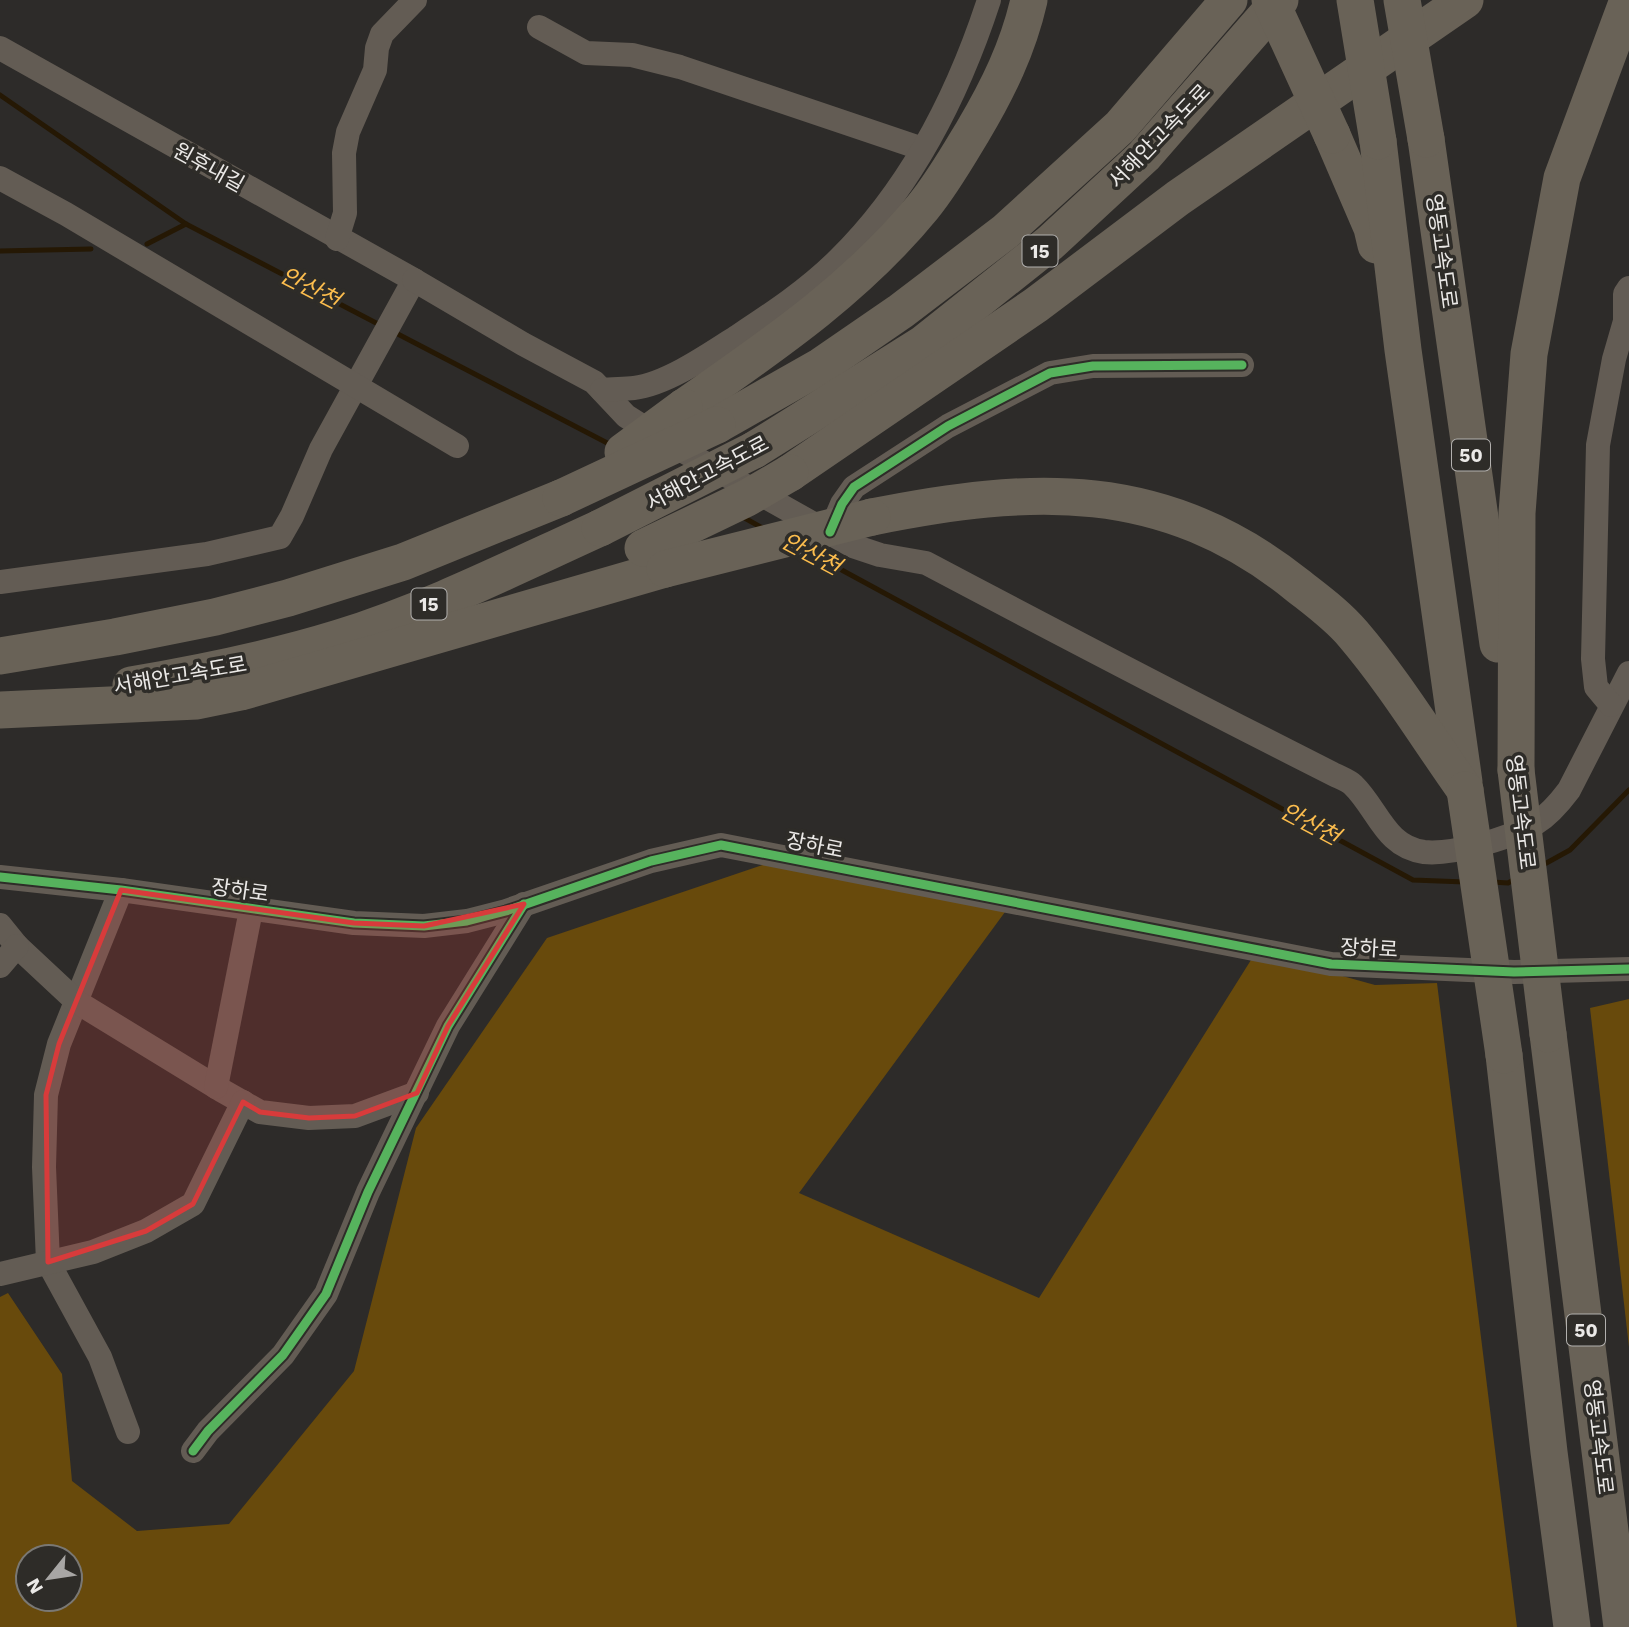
<svg xmlns="http://www.w3.org/2000/svg" width="1629" height="1627" viewBox="0 0 1629 1627" font-family="'Work Sans','Noto Sans KR',sans-serif">
<style>
.forest{fill:#684a0c;fill-rule:evenodd}
.lines{fill:none;stroke-linecap:round;stroke-linejoin:round}
.stream{stroke:#251804;stroke-width:5}
.minor{stroke:#635c54;stroke-width:24}
.highway{stroke:#696257;stroke-width:37}
.highway-bridge{stroke:#696257;stroke-width:37}
.cycleway-casing{stroke:#2e2c28;stroke-width:13}
.cycleway{stroke:#56b35d;stroke-width:9}
.marked{fill:#d83b3b;fill-opacity:0.2;stroke:#d83b3b;stroke-width:5;stroke-linejoin:round}
.labels{text-anchor:middle;dominant-baseline:central;stroke-width:7;stroke-linejoin:round;paint-order:stroke}
.shield{fill:#2e2c28;stroke:#b2b0ae;stroke-width:2}
.shield-label{font-size:19px;font-weight:bold;fill:#ebe9e7}
.street-label{font-size:21px;fill:#ebe9e7;stroke:#2e2c28}
.water-label{font-size:23px;font-style:italic;fill:#fcbd4e;stroke:#2e2c28}
</style>
<rect width="100%" height="100%" fill="#2d2b29"/>
<g class="forest">
<path d="M783 858 1016 897 799 1193 1039 1298 1256 952 1375 985 1437 983 1517 1627H0V1297L8 1293 62 1374 72 1481 137 1531 229 1524 354 1371 416 1128 547 938ZM28 1557H70V1599H28Z"/>
<polygon points="1629,999 1629,1347 1590,1008"/>
</g>
<g class="lines">
<g class="stream">
<polyline points="0,95 186,224 380,325"/>
<polyline points="147,244 186,224"/>
<polyline points="0,251 91,249"/>
<polyline points="392,331 613,446"/>
<polyline points="741,516 766,530"/>
<polyline points="803,549 1413,880 1465,882"/>
<polyline points="1541,866 1570,850 1629,790"/>
<polyline points="1492,882 1508,883 1517,878"/>
</g>
<g class="minor">
<polyline points="539,27 586,53 632,55 680,67 923,149"/>
<polyline points="0,48 414,280 321,449 292,516 280,537 207,554 0,582"/>
<polyline points="0,178 66,214 457,446"/>
<polyline points="337,239 345,213 344,153 348,132 375,70 377,48 382,34 415,0"/>
<path d="M414 280 523 344 594 382 626 416 667 442 853 546 880 555 926 563C1062 635 1198 706 1335 775 1341 778 1349 781 1353 785 1378 809 1385 847 1424 852 1453 855 1511 838 1536 823 1549 815 1560 802 1569 790L1629 673"/>
<path d="M602 390C613 389 624 389 634 388 667 384 710 354 738 336 773 313 809 289 839 259 911 188 958 95 989 0"/>
<polyline points="830,532 842,504 854,487 948,426 1050,373 1093,366 1242,365"/>
<polyline points="1611,705 1596,687 1593,659 1598,445 1614,359 1625,321 1625,294 1629,288"/>
<polyline points="0,877 121,890 354,923 424,926 467,921 506,911 651,861 721,845 1331,964 1514,972 1629,969"/>
<polyline points="121,890 59,1044 46,1095 44,1167 48,1262 100,1357 128,1432"/>
<polyline points="0,925 17,946 77,1002 221,1090 260,1112 309,1118 355,1116 417,1093"/>
<polyline points="0,966 17,946"/>
<polyline points="216,1087 251,910"/>
<polyline points="0,1274 93,1252 146,1231 193,1204 243,1102"/>
<polyline points="193,1451 208,1431 283,1355 326,1294 368,1192 448,1026 524,904"/>
</g>
<g class="highway">
<polyline points="1332,135 1372,228 1376,245"/>
<polyline points="1426,139 1498,644"/>
<polyline points="1378,141 1403,350 1464,782"/>
<path d="M684 407C770 347 856 289 923 207 942 184 958 156 973 131 998 89 1018 48 1029 0"/>
<polyline points="717,425 821,366 901,311 1006,231 1120,127 1229,0"/>
<polyline points="754,450 923,344 1050,243 1144,156 1280,0"/>
<polyline points="790,473 1036,305 1178,198 1465,0"/>
<path d="M872 517C1031 485 1164 478 1297 585 1316 600 1337 615 1353 634 1394 682 1428 738 1465 790"/>
<polyline points="0,656 115,637 215,617 288,598 403,562 561,498"/>
<path d="M131 685C202 673 271 659 339 638 429 610 514 567 600 528"/>
<polyline points="0,710 197,701 241,692 665,569"/>
<polyline points="1516,770 1517,513 1529,354 1562,178 1628,0"/>
<polyline points="1548,1034 1622,1627"/>
<polyline points="1504,1055 1549,1452 1572,1627"/>
</g>
<g class="highway-bridge">
<polyline points="1270,0 1332,135"/>
<polyline points="1355,0 1378,141"/>
<polyline points="1402,0 1426,139"/>
<polyline points="623,452 684,407"/>
<polyline points="561,498 717,425"/>
<polyline points="600,528 754,450"/>
<polyline points="643,548 747,498 790,473"/>
<polyline points="665,569 872,517"/>
<polyline points="1516,770 1548,1034"/>
<polyline points="1465,790 1504,1055"/>
</g>
<defs>
<g id="cycleway">
<polyline points="830,532 842,504 854,487 948,426 1050,373 1093,366 1242,365"/>
<polyline points="0,877 121,890 354,923 424,926 467,921 506,911 651,861 721,845 1331,964 1514,972 1629,969"/>
<polyline points="193,1451 208,1431 283,1355 326,1294 368,1192 448,1026 524,904"/>
</g>
</defs>
<use href="#cycleway" class="cycleway-casing"/>
<use href="#cycleway" class="cycleway"/>
</g>
<path class="marked" d="M121 890 354 923 424 926 524 904 448 1026 417 1093 355 1116 309 1118 260 1112 243 1102 193 1204 146 1231 48 1262 46 1095 59 1044Z"/>
<g class="labels">
<g class="shield">
<rect x="1022.5" y="235.5" width="35" height="31" rx="5"/>
<rect x="1452" y="439.5" width="38" height="31" rx="5"/>
<rect x="411.5" y="588.5" width="35" height="31" rx="5"/>
<rect x="1567" y="1314.5" width="38" height="31" rx="5"/>
</g>
<g class="shield-label">
<text x="1040" y="251">15</text>
<text x="1471" y="455">50</text>
<text x="429" y="604">15</text>
<text x="1586" y="1330">50</text>
</g>
<g class="street-label">
<text transform="translate(1159 136) rotate(-46)">서해안고속도로</text>
<text transform="translate(209 167) rotate(29)">원후내길</text>
<text transform="translate(1442 251) rotate(82)">영동고속도로</text>
<text transform="translate(707 473) rotate(-28)">서해안고속도로</text>
<text transform="translate(180 675) rotate(-10)">서해안고속도로</text>
<text transform="translate(1521 812) rotate(83)">영동고속도로</text>
<text transform="translate(815 845) rotate(11)">장하로</text>
<text transform="translate(240 890) rotate(8)">장하로</text>
<text transform="translate(1369 948) rotate(3)">장하로</text>
<text transform="translate(1599 1437) rotate(83)">영동고속도로</text>
</g>
<g class="water-label">
<text transform="translate(310 288) rotate(27)">안산천</text>
<text transform="translate(811 554) rotate(28)">안산천</text>
<text transform="translate(1310 824) rotate(28)">안산천</text>
</g>
</g>
<g transform="translate(49 1578) rotate(240)"><circle r="33" fill="#2e2c28" stroke="#7a7874" stroke-width="2"/>
<path d="M0-5L12 26L0 18L-12 26Z" fill="#a8a6a4"/>
<text y="-10" font-size="19" font-weight="bold" text-anchor="middle" fill="#ebe9e7">N</text>
</g>
</svg>
